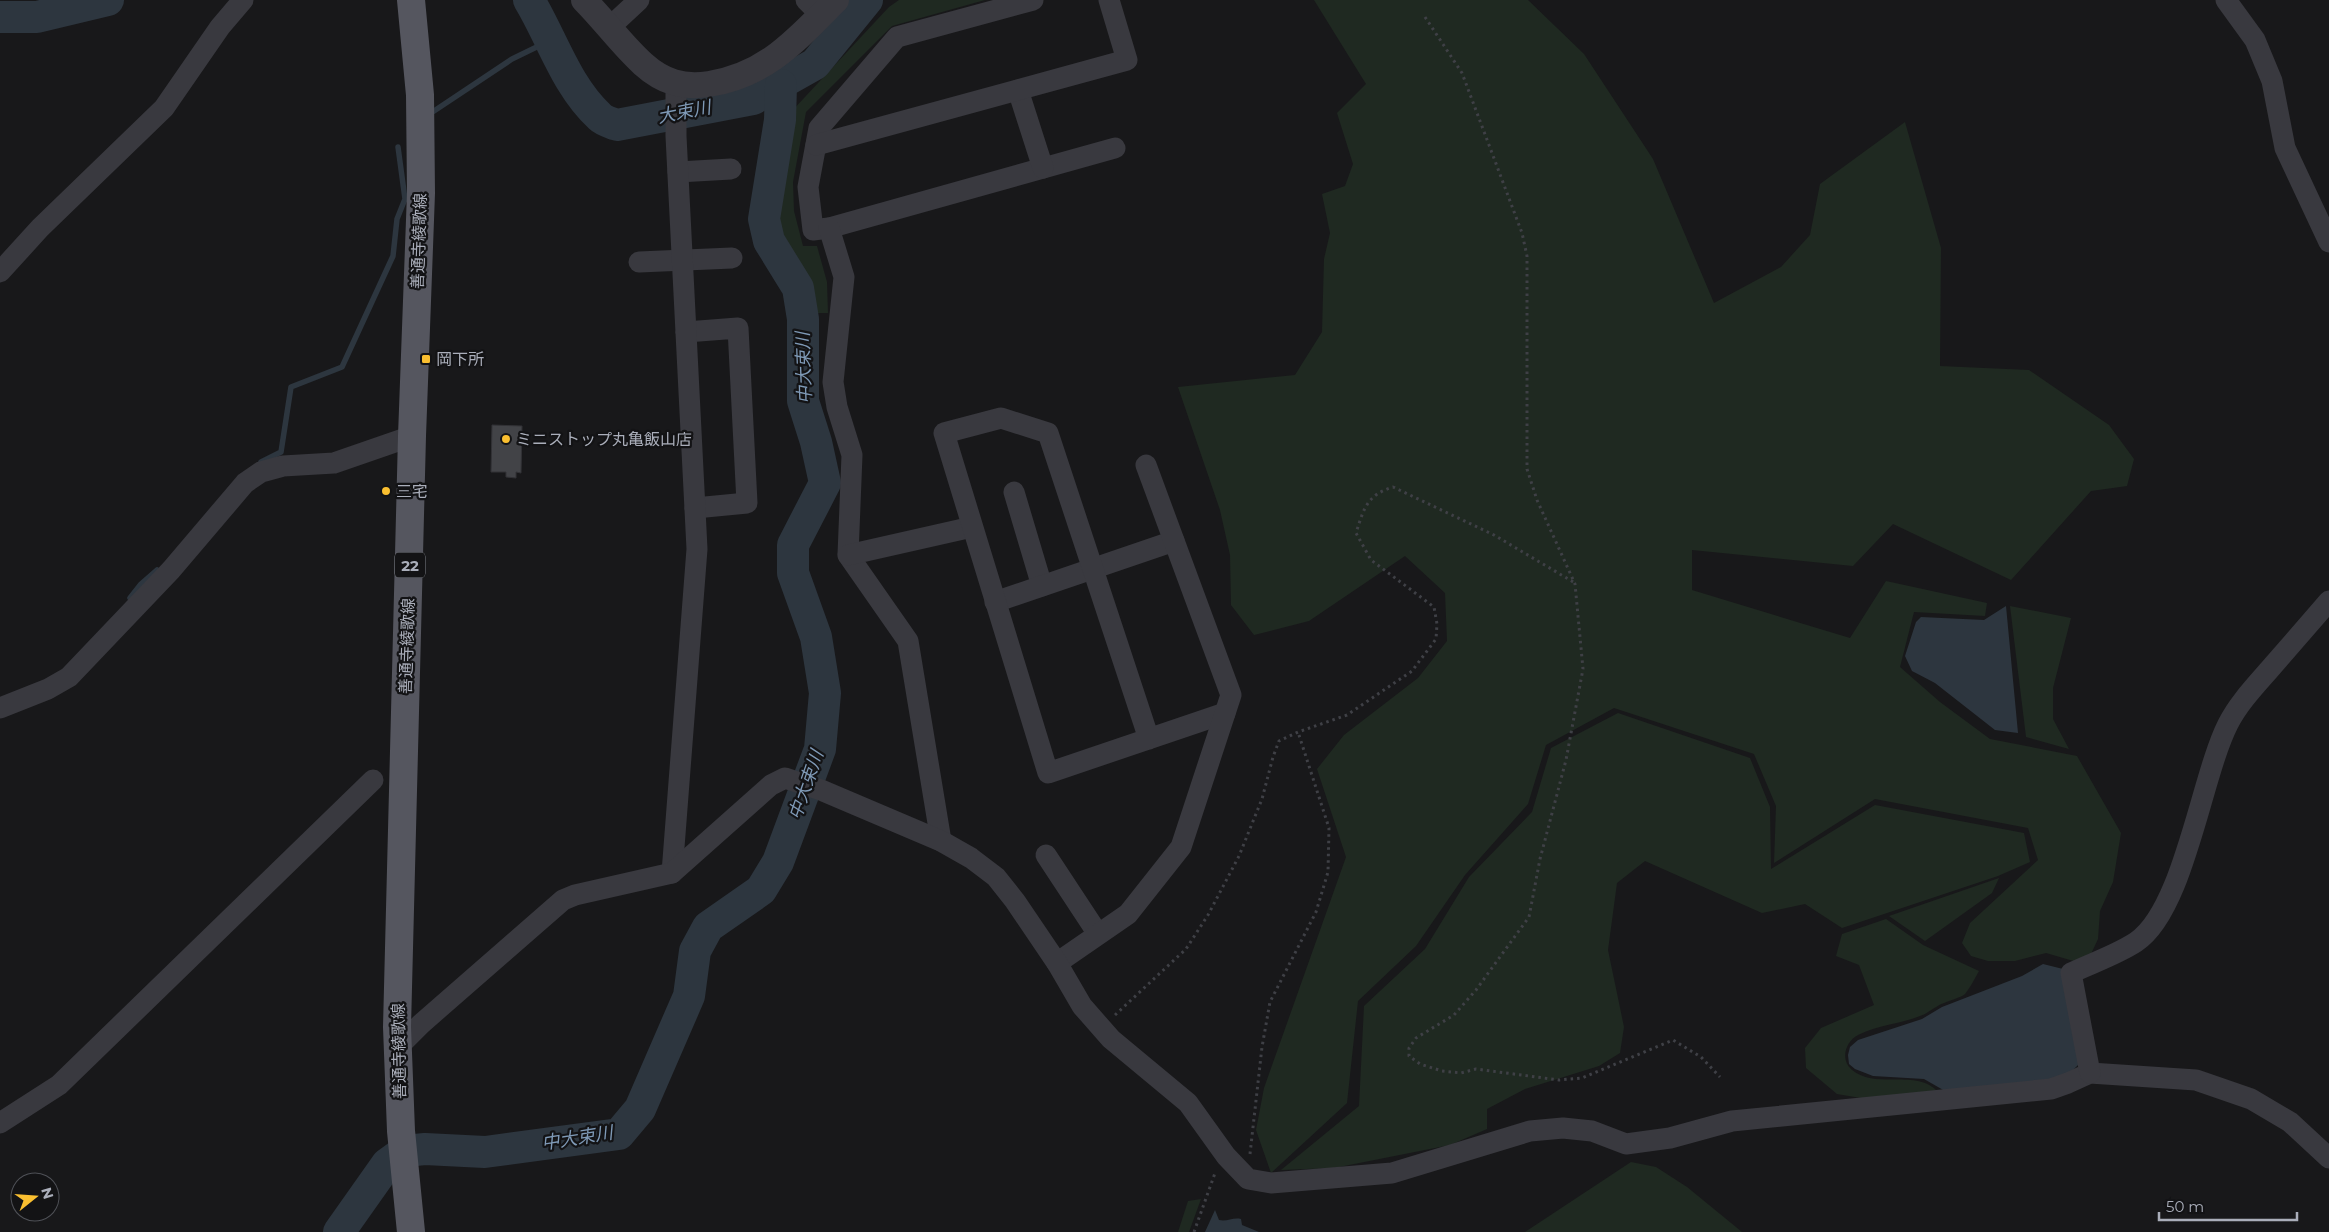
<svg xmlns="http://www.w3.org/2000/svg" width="2329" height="1232" viewBox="0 0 2329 1232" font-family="Montserrat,'Noto Sans JP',sans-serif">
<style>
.green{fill:#1f2921}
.water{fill:#2d363f}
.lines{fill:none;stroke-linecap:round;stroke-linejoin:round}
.stream{stroke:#2d363f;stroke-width:5.5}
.river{stroke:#2d363f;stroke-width:32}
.building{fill:#424347;stroke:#323236}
.path{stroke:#3f4046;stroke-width:3;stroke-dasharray:2.5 4;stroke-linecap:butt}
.minor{stroke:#39393f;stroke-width:21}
.tertiary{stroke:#39393f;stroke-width:26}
.primary{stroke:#55565f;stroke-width:28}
.poi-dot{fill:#fabf30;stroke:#131315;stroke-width:2}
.labels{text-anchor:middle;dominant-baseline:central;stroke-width:4.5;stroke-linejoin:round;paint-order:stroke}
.shield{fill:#131315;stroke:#7d8088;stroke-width:1}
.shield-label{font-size:15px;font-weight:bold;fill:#aaaeba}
.street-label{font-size:16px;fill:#aaaeba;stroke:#131315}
.poi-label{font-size:16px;fill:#aaaeba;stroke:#131315;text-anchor:start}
.water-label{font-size:18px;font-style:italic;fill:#7f9ab7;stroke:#131315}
</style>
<rect width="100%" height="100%" fill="#18181a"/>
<g class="green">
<polygon points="899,0 985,0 892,26 806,112 793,182 794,211 803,246 817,246 827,282 828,313 817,313 810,288 778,232 776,204 791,112 889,7"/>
<polygon points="1314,0 1528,0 1584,54 1653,159 1714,303 1781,267 1810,235 1820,184 1905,122 1941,248 1940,366 2029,370 2109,425 2134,459 2127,486 2091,491 2011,580 1893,524 1853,566 1692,550 1692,590 1850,638 1886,581 1987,603 1985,616 1914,612 1900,667 1940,702 1990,739 2077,756 2121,833 2113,882 2100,911 2098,939 2091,954 2077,962 2046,953 2015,961 1988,961 1971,956 1962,943 1970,923 2038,860 2028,828 1875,799 1774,863 1776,806 1754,754 1614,708 1546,745 1528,804 1465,875 1416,946 1358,1001 1347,1103 1271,1173 1256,1130 1264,1088 1346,857 1317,769 1344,735 1418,678 1447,641 1445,593 1405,556 1309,621 1254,635 1231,605 1230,555 1220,510 1178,387 1295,375 1322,332 1324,259 1330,233 1322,194 1345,186 1353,164 1337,113 1366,84"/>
<polygon points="2010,606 2071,618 2053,688 2053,719 2069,749 2026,737"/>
<polygon points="1618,713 1750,758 1770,807 1771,869 1875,805 2024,833 2030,862 1998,876 1842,928 1805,904 1762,913 1645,861 1617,883 1608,950 1624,1027 1620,1053 1599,1066 1525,1089 1487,1109 1487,1129 1450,1145 1334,1168 1281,1170 1359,1106 1364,1006 1425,949 1469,877 1532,812 1551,748"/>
<polygon points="1999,878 1992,893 1925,941 1889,916"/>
<path d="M1886 919 1923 945 1979 971C1975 978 1970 988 1965 994 1960 998 1950 1000 1944 1003 1935 1006 1929 1013 1920 1016 1900 1024 1877 1025 1858 1035 1845 1042 1840 1060 1852 1070 1876 1090 1917 1068 1938 1092L1867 1099 1837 1094 1806 1068 1805 1048 1821 1028 1874 1005 1859 965 1836 956 1842 934Z"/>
<polygon points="1631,1162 1656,1167 1687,1187 1742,1232 1525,1232"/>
<polygon points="1201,1199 1189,1232 1178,1232 1188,1201"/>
</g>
<g class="water">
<polygon points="2006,606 2018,733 1995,730 1935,683 1912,671 1905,656 1916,622 1921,617 1984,620"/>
<polygon points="2043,964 2063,969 2081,1062 2064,1079 1945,1091 1924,1079 1873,1076 1855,1069 1849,1064 1848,1055 1850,1047 1858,1040 1922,1019 1942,1007 2022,976"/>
<path d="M1215 1210 1219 1220C1227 1222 1233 1217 1241 1219L1242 1225 1259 1232H1205Z"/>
</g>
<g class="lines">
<g class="stream">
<polyline points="431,113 512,59 549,41"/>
<polyline points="261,462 281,452 291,387 342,367 393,256 397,219 405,199 398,147"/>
<polyline points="130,598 141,584 157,570"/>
</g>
<g class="river">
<path d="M529 0C552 38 566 86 600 117 604 121 612 123 617 125L753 99 815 64 867 0"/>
<polyline points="0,17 37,17 108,0"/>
<polyline points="339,1232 387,1164 405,1151 425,1149 485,1152 619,1134 640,1109 689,996 695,951 708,927 761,890 778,862 820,749 825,693 816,637 793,573 793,545 825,483 816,442 803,401 803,319 798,288 769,241 764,219 780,120 781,85"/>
</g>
</g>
<polygon class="building" points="492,425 522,426 521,473 516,472 516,478 506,477 506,472 491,472"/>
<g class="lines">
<g class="path">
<polyline points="1425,17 1462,73 1522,233 1527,256 1527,469 1537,500 1575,584 1583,669 1566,760 1540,859 1529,917 1476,990 1454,1015 1416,1038 1409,1048 1409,1056 1420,1064 1442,1071 1461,1073 1476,1069 1559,1080 1582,1078 1673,1040 1701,1057 1720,1077"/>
<path d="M1115 1015 1186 949 1208 915 1239 856 1262 799 1273 757 1279 741 1298 732 1347 715 1412 671 1436 639 1437 624 1434 607 1371 560 1356 533C1364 508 1367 495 1393 487L1494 535 1575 583"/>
<polyline points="1250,1154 1262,1047 1270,1002 1316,912 1328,872 1329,828 1298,732"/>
<polyline points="1194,1232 1215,1173"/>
</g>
<g class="minor">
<polyline points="806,0 821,15"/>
<polyline points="1033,0 897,37 819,128 808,187 813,230 829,228 1115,148"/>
<polyline points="2226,0 2255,40 2272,81 2285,148 2329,242"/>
<polyline points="610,27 639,0"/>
<polyline points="1018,90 1043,168"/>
<polyline points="816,145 1127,60 1109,0"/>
<polyline points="678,172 731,169"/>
<polyline points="829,228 844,277 833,382 837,407 852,455 848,555 908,641 941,841"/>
<polyline points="639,262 732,258"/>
<polyline points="0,272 40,228 164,108 220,27 243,0"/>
<polyline points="686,332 738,328 747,503 695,508"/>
<polyline points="1014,492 1042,586"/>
<polyline points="848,555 972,527"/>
<polyline points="995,602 1174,541"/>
<polyline points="0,708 48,689 69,677 171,570 245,483 261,472 283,466 334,463 412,436"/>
<polyline points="1149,739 1048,433 1001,418 944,433 1048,773 1225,713"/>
<polyline points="1046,855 1098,934"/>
<polyline points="672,873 697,549 676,136 676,84"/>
<polyline points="1057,963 1128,914 1181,847 1231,695 1146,465"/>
<polyline points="397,1048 421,1024 563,900 575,895 672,873 771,785 785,778 821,790 941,841 971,858 996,877 1015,901 1057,963 1082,1006 1111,1039 1188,1103 1226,1156 1248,1179 1271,1183 1392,1173 1530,1131 1563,1128 1592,1131 1626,1144 1670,1138 1732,1121 2051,1089 2068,1083 2090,1073 2196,1080 2251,1099 2290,1122 2329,1158"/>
<path d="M2090 1073 2071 973C2092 963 2116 955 2136 942 2184 910 2201 777 2228 724 2238 704 2255 686 2269 670 2289 647 2309 624 2329 601"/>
<polyline points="0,1123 59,1085 373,780"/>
</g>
<path class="tertiary" d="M584 0C604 20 622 45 643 64 663 82 683 88 709 84 767 75 797 39 836 0"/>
<polyline class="primary" points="411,1232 401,1131 397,1027 412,436 421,193 420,95 411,0"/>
</g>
<g class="poi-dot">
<rect x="421" y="354" width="10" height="10" rx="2.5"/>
<circle cx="506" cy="439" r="5"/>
<circle cx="386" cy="491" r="5"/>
</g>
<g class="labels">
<rect class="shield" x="395" y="552.5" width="30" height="25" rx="4"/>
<g class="shield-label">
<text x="410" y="565">22</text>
</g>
<g class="street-label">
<text transform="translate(419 241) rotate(-88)">善通寺綾歌線</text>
<text transform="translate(407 646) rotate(-88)">善通寺綾歌線</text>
<text transform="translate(399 1051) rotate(-91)">善通寺綾歌線</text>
</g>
<g class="poi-label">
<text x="436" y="359">岡下所</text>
<text x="516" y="439">ミニストップ丸亀飯山店</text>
<text x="396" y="491">三宅</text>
</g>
<g class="water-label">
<text transform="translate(684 112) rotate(-11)">大束川</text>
<text transform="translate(804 368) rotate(-92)">中大束川</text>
<text transform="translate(806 785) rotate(-71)">中大束川</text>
<text transform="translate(577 1138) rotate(-9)">中大束川</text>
</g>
</g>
<g transform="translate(35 1197) rotate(73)"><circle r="24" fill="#131315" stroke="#4f5157"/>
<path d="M0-4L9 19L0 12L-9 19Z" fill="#fabf30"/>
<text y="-8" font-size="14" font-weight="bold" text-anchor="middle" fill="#aaaeba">N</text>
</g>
<path d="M2159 1212v8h138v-8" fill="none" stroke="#aaaeba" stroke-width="2.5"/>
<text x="2166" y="1212" font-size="15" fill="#aaaeba" stroke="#131315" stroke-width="4" paint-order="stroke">50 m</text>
</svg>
